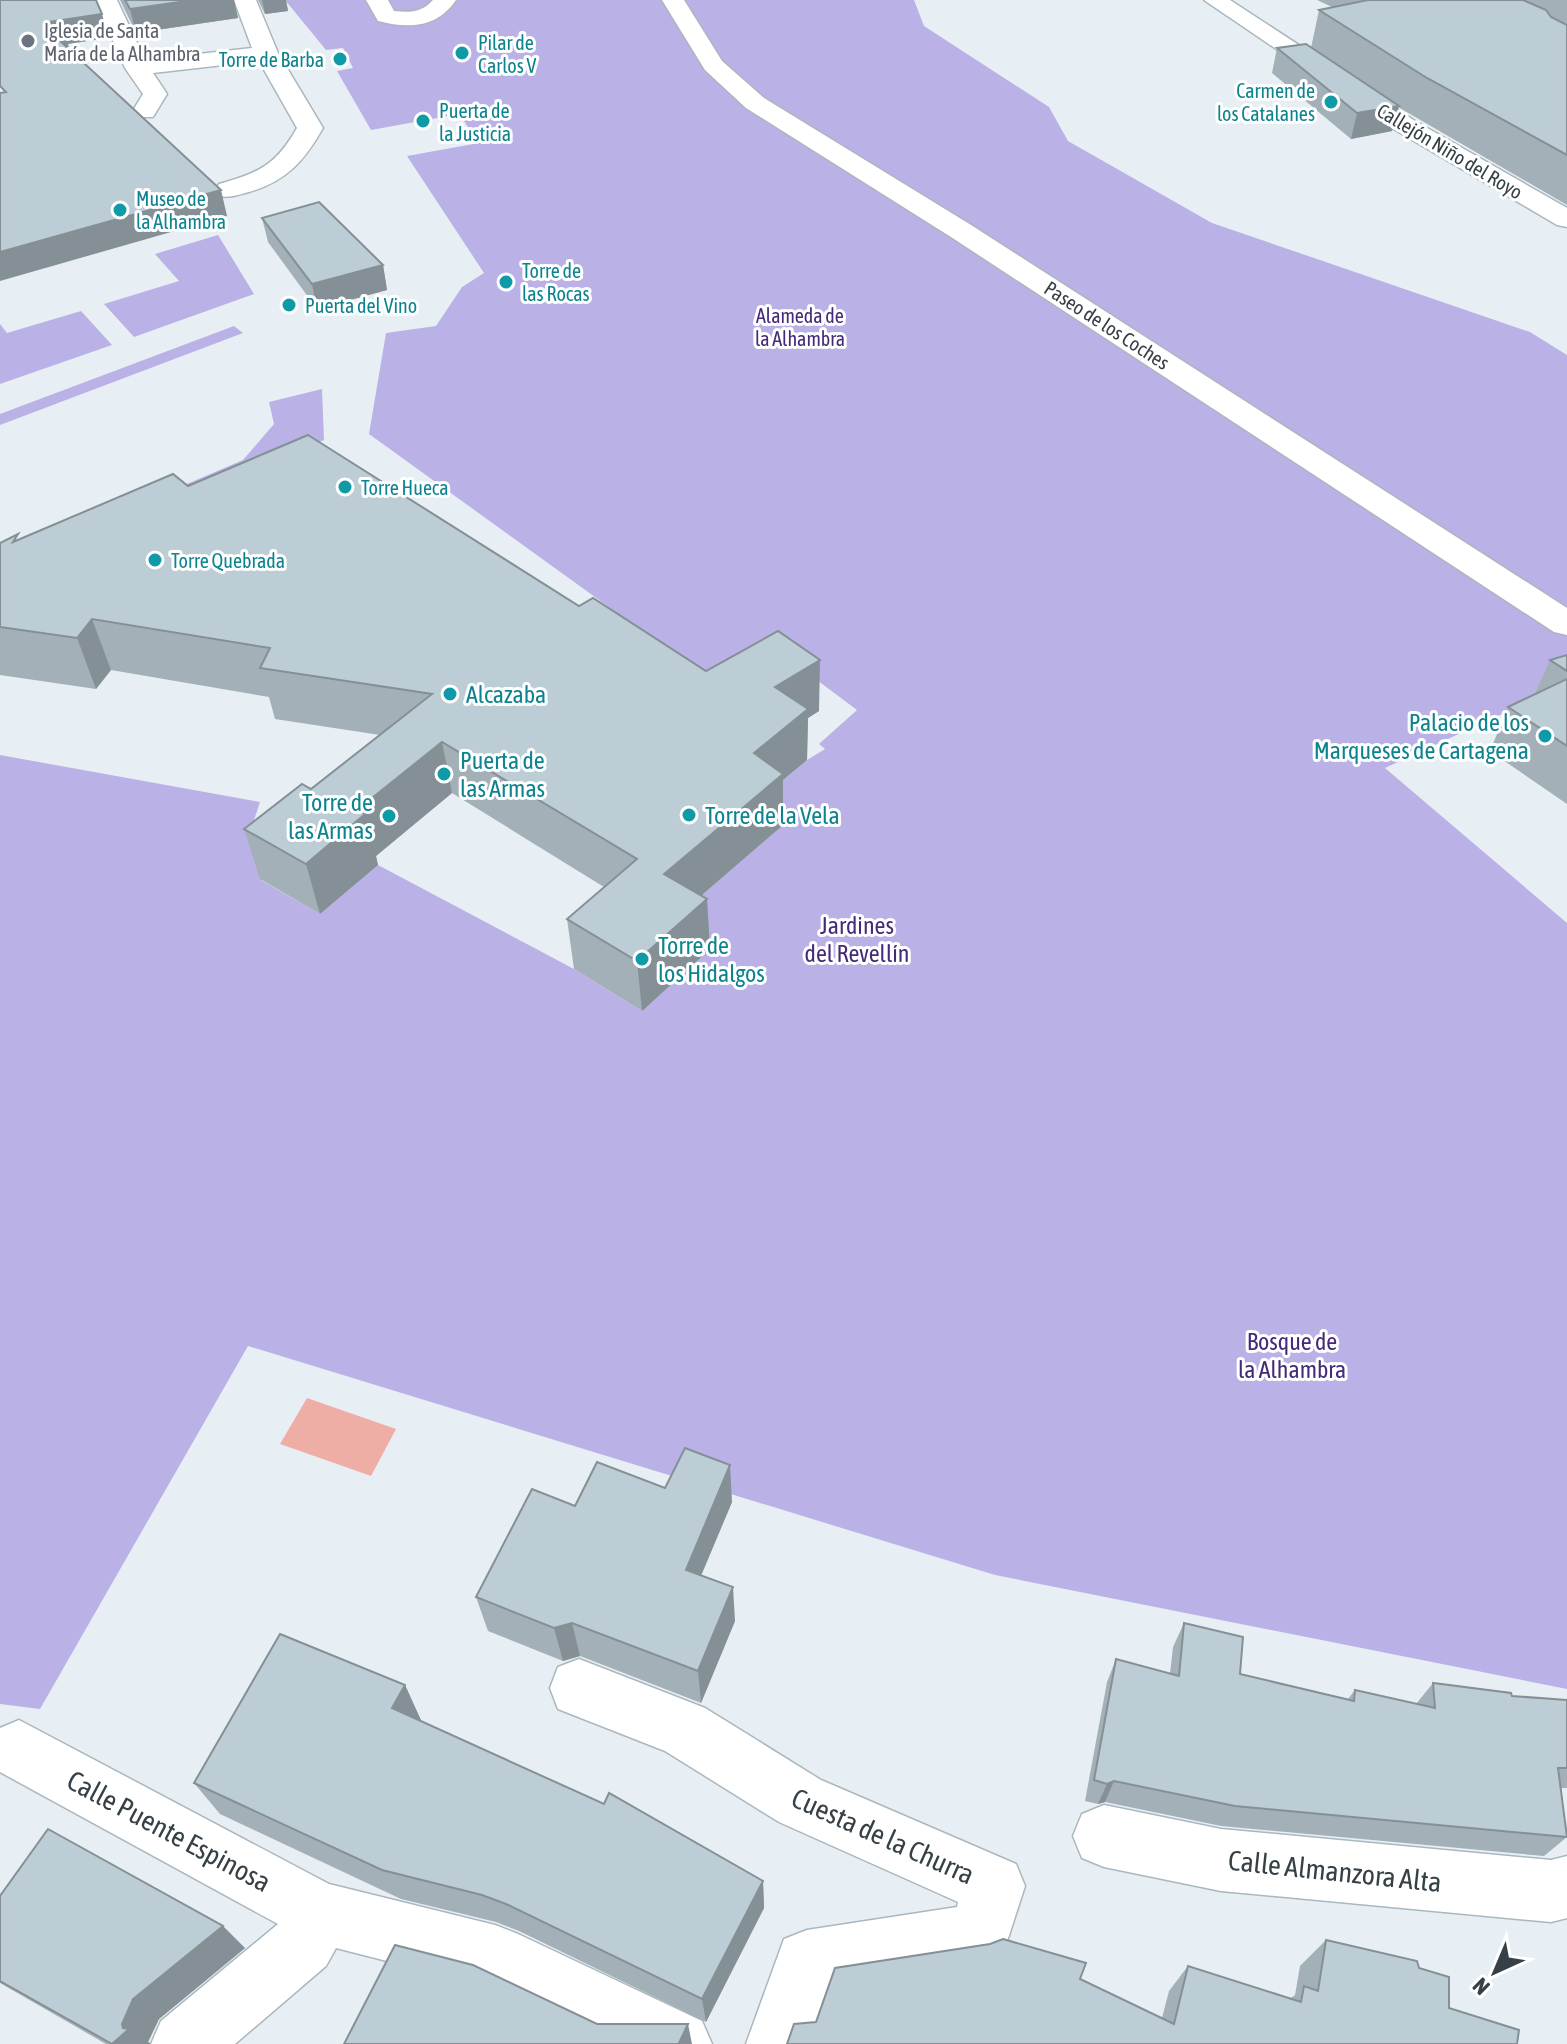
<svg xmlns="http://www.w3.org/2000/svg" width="1567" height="2044" viewBox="0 0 1567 2044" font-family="'Asap Condensed',sans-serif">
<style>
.green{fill:#bab1e7}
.water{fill:#efaea5}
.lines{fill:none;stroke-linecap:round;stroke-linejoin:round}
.minor-casing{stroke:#aab7bf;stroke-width:3}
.minor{fill:#fff;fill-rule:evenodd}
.wall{fill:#a3b0b7}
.shaded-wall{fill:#849095}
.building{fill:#bdcdd5;stroke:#849095;stroke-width:2}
.worship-dot{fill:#6b7280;stroke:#fff;stroke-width:3}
.culture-dot{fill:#0f9aa8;stroke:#fff;stroke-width:3}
.labels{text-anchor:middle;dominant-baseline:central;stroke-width:6;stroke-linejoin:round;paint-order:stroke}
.far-worship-label{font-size:20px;fill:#5b616d;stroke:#fff;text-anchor:start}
.far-culture-label{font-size:20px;fill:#0d838f;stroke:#fff;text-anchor:start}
.far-street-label{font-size:20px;fill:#364147;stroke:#fff}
.far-park-label{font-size:20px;fill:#442a78;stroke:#fff}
.culture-label{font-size:24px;fill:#0d838f;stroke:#fff;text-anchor:start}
.park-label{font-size:24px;fill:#442a78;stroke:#fff}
.near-street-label{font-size:28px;fill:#364147;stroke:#fff}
</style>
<rect width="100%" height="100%" fill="#e8eff4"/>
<g class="green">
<polygon points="285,0 914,0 924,26 1049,107 1068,141 1212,223 1530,332 1567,355 1567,684 1385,768 1567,923 1567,1689 995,1575 248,1346 40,1709 0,1704 0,755 260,802 254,820 317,835 261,880 320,914 378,865 574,969 642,1011 668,924 755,804 807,760 825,749 819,744 857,710 770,645 710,680 369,434 386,333 436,326 462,287 484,273 407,156 479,143 459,114 371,130 337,71 353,68 343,48 326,50"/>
<polygon points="218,235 254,294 134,337 104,304 179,281 155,254"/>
<polygon points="81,311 112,345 0,384 0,324 7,333"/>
<polygon points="234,326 243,333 0,425 0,414"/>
<polygon points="322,389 324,440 151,516 140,504 243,460 274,424 269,402"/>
</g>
<polygon class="water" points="307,1398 396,1429 371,1476 280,1444"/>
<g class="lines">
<defs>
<g id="minor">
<path d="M95 0H117L145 60 252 48 234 0H256L278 53 323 128C304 161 287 181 249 192 238 195 230 198 219 196L215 190 219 184C259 173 276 165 297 128L259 61 153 73 167 94 153 117H135L132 112 143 94 125 68Z"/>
<path d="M366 0H388L394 11C411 13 422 12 433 0H456C437 28 409 29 378 21Z"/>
<polygon points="662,0 684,0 722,61 764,98 971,225 1567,608 1567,635 1554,632 951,237 746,108 705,70"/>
<polygon points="1204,0 1230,0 1415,121 1567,208 1567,227 1557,225 1397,131"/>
<polygon points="579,1659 705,1708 821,1780 1016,1864 1025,1886 1002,1957 980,1967 830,1990 812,2044 746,2044 784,1939 807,1930 957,1907 958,1902 779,1822 665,1751 558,1709 550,1688 558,1667"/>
<polygon points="19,1720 329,1884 495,1925 518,1934 702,2021 712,2044 607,2044 489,1987 336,1948 326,1966 235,2044 151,2044 161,2021 278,1924 0,1772 0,1728"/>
<polygon points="1104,1805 1221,1829 1551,1860 1567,1856 1567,1918 1551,1922 1221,1891 1104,1867 1082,1858 1073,1836 1082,1814"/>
</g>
</defs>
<use href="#minor" class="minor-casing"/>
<use href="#minor" class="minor"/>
</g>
<g class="wall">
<polygon points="120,0 234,0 238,18 136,33"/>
<polygon points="258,0 286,0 288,11 265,14"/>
<polygon points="1317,0 1567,0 1567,205 1417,118 1398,107 1392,131 1351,139 1272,73 1277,48 1311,48 1319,10 1332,7"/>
<polygon points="262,218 383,265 387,290 317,309 268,242"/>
<polygon points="188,486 579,606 706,671 819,711 808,718 807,760 783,780 783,825 701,896 707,899 710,949 642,1011 574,969 567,919 604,887 452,793 376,856 378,865 320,914 260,879 244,829 311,789 380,735 275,719 269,697 111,670 96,689 0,675 0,543 20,539"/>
<polygon points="1567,655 1567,804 1490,751 1508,707 1535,694 1550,660"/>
<polygon points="665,1488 732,1502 701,1576 735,1621 701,1703 580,1656 563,1661 488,1631 476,1597"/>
<polygon points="1184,1623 1240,1674 1348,1699 1355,1690 1416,1704 1433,1683 1512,1696 1567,1700 1567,1788 1561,1788 1567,1837 1544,1856 1221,1826 1105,1802 1098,1804 1085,1801 1107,1682 1116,1659 1170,1674 1173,1647"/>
<polygon points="405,1685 421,1721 763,1881 764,1908 706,2022 519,1931 496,1922 401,1899 220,1814 194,1783"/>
<polygon points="0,1896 245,1948 159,2019 148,2042 151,2044 106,2044 0,1983"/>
<polygon points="1326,1940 1419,1968 1449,2008 1517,2044 816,2022 1080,1979 1162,2018 1169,1991 1188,1966 1291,1998 1295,1995 1300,1966"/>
</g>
<g class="shaded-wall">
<polygon points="194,0 234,0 238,18 136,33 130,9"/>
<polygon points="262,0 286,0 288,11 265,14"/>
<polygon points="102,14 108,38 68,44 73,62 49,22"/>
<polygon points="1399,106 1392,131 1351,139 1357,113"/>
<polygon points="221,190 227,216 0,281 0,252"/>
<polygon points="383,265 387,290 317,309 312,284"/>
<polygon points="92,619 111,670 96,689 77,638"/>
<polygon points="820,660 819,711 808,718 807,760 783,780 783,825 668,924 664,874 754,753 775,687"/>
<polygon points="442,742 452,793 376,856 378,865 320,914 306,864 357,810"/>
<polygon points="707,899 710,949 642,1011 637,961"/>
<polygon points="730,1465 732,1502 689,1604 686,1570"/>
<polygon points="733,1587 735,1621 701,1703 698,1671"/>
<polygon points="572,1623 580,1656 563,1661 554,1628"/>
<polygon points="405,1685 421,1720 409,1742 392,1708"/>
<polygon points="1114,1781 1105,1802 1098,1804 1107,1784"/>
<polygon points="763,1881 764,1908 706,2022 702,1999"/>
<polygon points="223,1926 245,1948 159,2019 148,2042 151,2044 112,2044 123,2028 122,2024 133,1999"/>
<polygon points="688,2024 692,2044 679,2044 679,2043"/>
</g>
<g class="building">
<polygon points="0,0 96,0 102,14 49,22 66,38 59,40 221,190 0,252 0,93 6,92 0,86"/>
<polygon points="125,0 194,0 130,9"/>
<polygon points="1368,0 1523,0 1546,10 1551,17 1567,25 1567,155 1427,78 1319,10"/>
<polygon points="1306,44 1399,106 1357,113 1277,48"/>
<polygon points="319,202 383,265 312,284 262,218"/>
<polygon points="308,435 579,606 593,598 706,671 778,631 820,660 775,687 808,709 754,753 783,774 664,874 707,899 637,961 567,919 637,859 442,742 357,810 365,814 306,864 244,829 302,784 311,789 432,694 260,668 270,648 92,619 77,638 0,627 0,543 18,534 13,542 173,474 188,486"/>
<polygon points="1567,655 1567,671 1550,660"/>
<polygon points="1567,679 1567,746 1508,707"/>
<polygon points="685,1448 730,1465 686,1570 733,1587 698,1671 572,1623 554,1628 476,1597 532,1489 575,1506 597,1462 665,1488"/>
<polygon points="1184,1623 1243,1637 1240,1674 1354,1701 1355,1690 1435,1708 1433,1683 1511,1693 1512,1696 1567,1700 1567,1768 1558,1768 1567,1837 1235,1806 1114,1781 1107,1784 1094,1780 1116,1659 1179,1676"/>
<polygon points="280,1634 405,1685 392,1708 604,1804 609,1793 763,1881 702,1999 506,1904 482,1895 382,1870 194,1783"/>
<polygon points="48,1829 223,1926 133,1999 122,2024 123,2028 129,2029 112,2044 0,1981 0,1896"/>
<polygon points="1003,1939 1086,1963 1080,1979 1174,2024 1188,1966 1301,2002 1304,1986 1318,1991 1326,1940 1417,1961 1419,1968 1449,1977 1449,2008 1519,2030 1517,2044 787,2044 794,2024 816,2022 835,1968 990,1944"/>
<polygon points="395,1945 473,1965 597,2024 688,2024 679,2043 682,2044 344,2044"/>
</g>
<circle class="worship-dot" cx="28" cy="41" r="8"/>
<g class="culture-dot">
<circle cx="462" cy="53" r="8"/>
<circle cx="340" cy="59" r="8"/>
<circle cx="1331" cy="102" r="8"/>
<circle cx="423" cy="121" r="8"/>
<circle cx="120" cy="210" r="8"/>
<circle cx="506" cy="282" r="8"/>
<circle cx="289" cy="305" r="8"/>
<circle cx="345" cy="487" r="8"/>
<circle cx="155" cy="560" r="8"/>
<circle cx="450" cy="694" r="8"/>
<circle cx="1545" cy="736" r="8"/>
<circle cx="444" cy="774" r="8"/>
<circle cx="689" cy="815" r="8"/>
<circle cx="389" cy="816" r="8"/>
<circle cx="642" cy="959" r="8"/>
</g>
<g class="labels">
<g class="far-worship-label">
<text x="44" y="30">Iglesia de Santa<tspan x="44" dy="23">María de la Alhambra</tspan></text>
</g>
<g class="far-culture-label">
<text x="478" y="42">Pilar de<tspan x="478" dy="23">Carlos V</tspan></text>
<text x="324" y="59" text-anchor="end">Torre de Barba</text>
<text x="1315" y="90" text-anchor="end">Carmen de<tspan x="1315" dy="23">los Catalanes</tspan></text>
<text x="439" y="110">Puerta de<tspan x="439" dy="23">la Justicia</tspan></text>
<text x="136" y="198">Museo de<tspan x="136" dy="23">la Alhambra</tspan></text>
<text x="522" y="270">Torre de<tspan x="522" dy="23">las Rocas</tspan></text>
<text x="305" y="305">Puerta del Vino</text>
<text x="361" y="487">Torre Hueca</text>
<text x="171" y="560">Torre Quebrada</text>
</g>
<g class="far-street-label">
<text transform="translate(1450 151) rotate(31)">Callejón Niño del Royo</text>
<text transform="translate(1107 325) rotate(33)">Paseo de los Coches</text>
</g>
<g class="far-park-label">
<text x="800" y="315">Alameda de<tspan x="800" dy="23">la Alhambra</tspan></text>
</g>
<g class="culture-label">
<text x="466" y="694">Alcazaba</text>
<text x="1529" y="722" text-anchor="end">Palacio de los<tspan x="1529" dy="28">Marqueses de Cartagena</tspan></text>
<text x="460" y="760">Puerta de<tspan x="460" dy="28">las Armas</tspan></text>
<text x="373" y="802" text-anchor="end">Torre de<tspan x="373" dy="28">las Armas</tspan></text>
<text x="705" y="815">Torre de la Vela</text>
<text x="658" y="945">Torre de<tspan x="658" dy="28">los Hidalgos</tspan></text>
</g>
<g class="park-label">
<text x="857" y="925">Jardines<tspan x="857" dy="28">del Revellín</tspan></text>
<text x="1292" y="1341">Bosque de<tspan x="1292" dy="28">la Alhambra</tspan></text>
</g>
<g class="near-street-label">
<text transform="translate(169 1831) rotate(28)">Calle Puente Espinosa</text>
<text transform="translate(883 1836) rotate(24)">Cuesta de la Churra</text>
<text transform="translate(1335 1871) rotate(6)">Calle Almanzora Alta</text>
</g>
</g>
<g transform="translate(1495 1972) rotate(224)" stroke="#ffffff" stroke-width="6" paint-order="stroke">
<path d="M0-6L14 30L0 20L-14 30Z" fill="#364147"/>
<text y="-12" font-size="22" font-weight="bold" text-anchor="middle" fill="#364147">N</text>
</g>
</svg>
